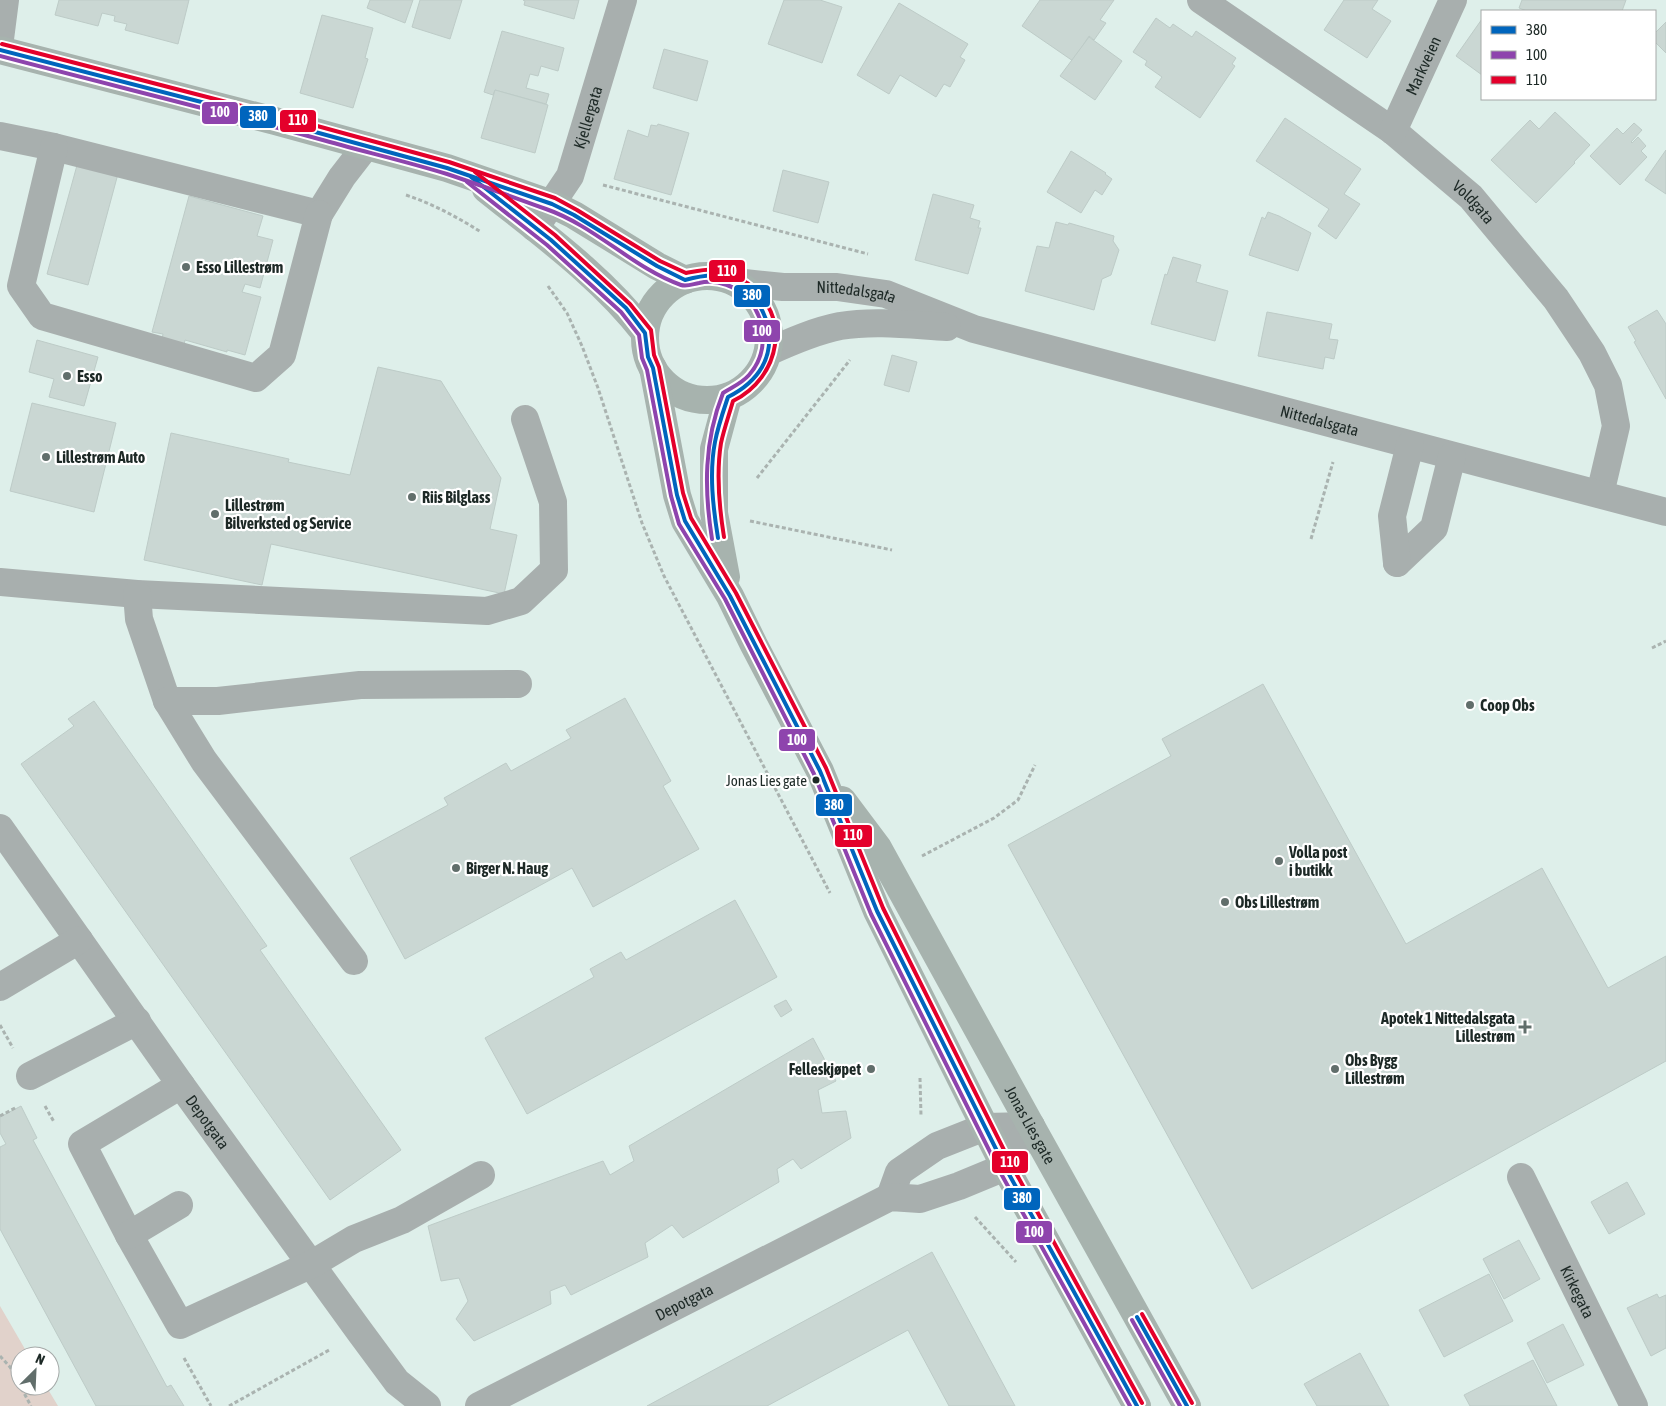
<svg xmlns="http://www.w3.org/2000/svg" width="1666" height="1406" viewBox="0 0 1666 1406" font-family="'Asap Condensed',sans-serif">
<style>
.green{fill:#e1d2cb}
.building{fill:#cad7d3;stroke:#bdcbc7}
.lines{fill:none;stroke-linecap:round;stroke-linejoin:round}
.path{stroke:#aab3b0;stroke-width:3;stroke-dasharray:4 2.5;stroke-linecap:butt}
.minor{stroke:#a8afae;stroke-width:28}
.major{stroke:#a7b3ae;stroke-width:28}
.bus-1-casing{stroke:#fff;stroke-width:8}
.bus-2-casing{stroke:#fff;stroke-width:8}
.bus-3-casing{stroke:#fff;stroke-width:8}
.bus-1{stroke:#0065bd;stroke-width:4}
.bus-2{stroke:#8e44ad;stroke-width:4}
.bus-3{stroke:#e4002b;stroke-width:4}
.poi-dot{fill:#616e6b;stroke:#fff;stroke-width:2}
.bus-dot{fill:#1d2926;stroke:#fff;stroke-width:2}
.labels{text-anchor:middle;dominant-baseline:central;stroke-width:4.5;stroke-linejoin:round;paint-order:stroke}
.bus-label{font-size:15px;fill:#1d2926;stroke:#fff;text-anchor:end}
.street-label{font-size:16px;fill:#1d2926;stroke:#fff}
.poi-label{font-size:16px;font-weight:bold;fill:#1d2926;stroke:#fff;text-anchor:start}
.line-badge{stroke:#fff;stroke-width:2}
.badge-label{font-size:14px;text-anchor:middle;font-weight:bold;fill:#fff}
</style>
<rect width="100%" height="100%" fill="#deefea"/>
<polygon class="green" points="0,1306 29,1356 20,1356 20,1386 46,1386 58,1406 0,1406"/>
<g class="building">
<polygon points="59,0 189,0 178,44 125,30 127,24 114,21 115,16 102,13 98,26 55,15"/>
<polygon points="370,0 413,0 405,23 367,8"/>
<polygon points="420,0 462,0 450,39 412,27"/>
<polygon points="523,0 579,0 574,19 524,5 525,1"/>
<polygon points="784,0 820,0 842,7 822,63 768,44"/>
<polygon points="1040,0 1114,0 1100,20 1106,23 1094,40 1089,36 1073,61 1022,26"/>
<polygon points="1344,0 1378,0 1372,9 1391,21 1367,58 1324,30"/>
<polygon points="1522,0 1626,0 1622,11 1527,11 1519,8"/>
<polygon points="899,3 968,44 960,57 965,60 950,87 944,84 936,97 900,75 889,94 857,75"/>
<polygon points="322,15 373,28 365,58 368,59 353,108 300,93"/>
<polygon points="1156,18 1170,28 1173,24 1192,37 1196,31 1236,58 1232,64 1235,66 1200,118 1155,87 1162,77 1145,65 1147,61 1133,52"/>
<polygon points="1482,19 1482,75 1456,56"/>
<polygon points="1666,22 1666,53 1655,42 1655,33"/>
<polygon points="502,31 564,48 558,71 541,66 538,76 530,74 526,88 549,94 546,104 495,90 493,95 484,92"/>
<polygon points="1089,37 1122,61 1095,100 1060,76"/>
<polygon points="664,49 708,61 697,101 653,88"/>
<polygon points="495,90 548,105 535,153 481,138"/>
<polygon points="1555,112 1590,145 1574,162 1575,163 1536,203 1491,160 1530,120 1539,129"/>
<polygon points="1285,118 1361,169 1344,194 1360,204 1336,239 1318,226 1329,209 1256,161"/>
<polygon points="1634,123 1642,130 1631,142 1632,143 1638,137 1646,146 1641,151 1647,157 1620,185 1590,156 1617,128 1623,134"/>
<polygon points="658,124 689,133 671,195 614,179 628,130 648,137 651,125 657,126"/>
<polygon points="1666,150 1666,194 1645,180"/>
<polygon points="1071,151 1106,173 1105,174 1112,179 1102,195 1095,190 1081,213 1047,192"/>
<polygon points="79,158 119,170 88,285 47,274"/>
<polygon points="783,170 829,182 818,223 773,211"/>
<polygon points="933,194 974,205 970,218 980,221 978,228 981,228 968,274 915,260"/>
<polygon points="189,196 263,216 257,236 273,240 260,288 245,284 242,292 261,297 245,355 227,350 227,352 185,340 184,345 162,339 163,334 152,332"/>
<polygon points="1268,212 1279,216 1311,233 1298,271 1249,255 1262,217 1265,219"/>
<polygon points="1056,222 1068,225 1069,223 1114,236 1113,241 1119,250 1111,275 1102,279 1094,310 1025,291 1037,246 1049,248"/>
<polygon points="1173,257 1201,265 1196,282 1228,291 1215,341 1151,324 1165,274 1167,275"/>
<polygon points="1657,310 1666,324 1666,399 1634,342 1636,341 1628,327"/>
<polygon points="1267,312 1332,324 1329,339 1338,340 1334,359 1325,357 1323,369 1258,356"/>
<polygon points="37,340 98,357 84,406 49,397 54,379 29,372"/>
<polygon points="892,355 917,362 909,392 884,385"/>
<polygon points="378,367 441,381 501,478 490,529 517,535 504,594 271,544 262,585 144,560 171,433 289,459 288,462 350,475"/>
<polygon points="32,403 116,423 94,512 10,491"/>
<polygon points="1263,684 1406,944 1542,868 1608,988 1666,956 1666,1061 1252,1289 1008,845 1171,756 1162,739"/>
<polygon points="625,698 671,781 663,786 699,849 593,907 572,868 405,959 350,858 448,805 444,798 506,763 511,771 571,738 566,730"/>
<polygon points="94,701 267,946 260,950 401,1150 330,1200 21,764 74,726 68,719"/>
<polygon points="735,900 777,977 527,1114 485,1038 594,977 590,969 621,952 626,960"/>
<polygon points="786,1000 792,1010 781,1017 774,1006"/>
<polygon points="813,1038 836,1081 818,1090 822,1113 846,1111 851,1138 801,1169 793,1159 777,1169 779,1182 683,1238 672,1225 645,1243 648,1257 571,1295 565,1285 550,1291 551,1304 474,1341 456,1319 468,1301 459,1278 441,1281 428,1226 603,1161 610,1175 634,1161 629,1146"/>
<polygon points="21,1106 37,1138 33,1140 167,1387 171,1385 184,1406 96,1406 0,1229 0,1147 6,1144 0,1133 0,1117"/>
<polygon points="1627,1182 1645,1214 1609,1234 1591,1202"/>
<polygon points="1519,1240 1540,1279 1504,1299 1483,1259"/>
<polygon points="932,1252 1015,1406 949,1406 908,1330 767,1406 647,1406"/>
<polygon points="1489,1274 1513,1321 1444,1357 1419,1310"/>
<polygon points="1657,1294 1659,1298 1666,1295 1666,1348 1651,1356 1627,1308"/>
<polygon points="1563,1324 1584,1365 1547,1383 1527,1343"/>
<polygon points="1360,1353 1389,1406 1317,1406 1304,1384"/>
<polygon points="1533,1360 1557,1406 1470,1406 1464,1395"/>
</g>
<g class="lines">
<g class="path">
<polyline points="603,185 868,254"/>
<path d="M406 195C433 204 457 217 481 232"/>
<polyline points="548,286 567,313 582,346 598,388 642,523 664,576 830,893"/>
<polyline points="757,478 850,360"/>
<polyline points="750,521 892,550"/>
<polyline points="1311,539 1333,462"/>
<polyline points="1652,648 1666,641"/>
<polyline points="922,856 994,818 1018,800 1035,765"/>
<polyline points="0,1025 13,1048"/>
<polyline points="920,1078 921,1116"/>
<polyline points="45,1106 54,1122"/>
<polyline points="0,1116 17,1107"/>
<polyline points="975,1217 1016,1262"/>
<polyline points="0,1356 10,1367 31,1406"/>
<polyline points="184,1358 211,1406"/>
<polyline points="229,1406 331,1349"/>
</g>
<g class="minor">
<path id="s1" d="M1201 0 1393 131 1471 197 1556 299 1592 353 1608 385 1616 426 1600 494"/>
<polyline points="0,39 5,0"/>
<path id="s2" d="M1393 131 1453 0"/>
<polyline points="0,136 54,147 319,214 342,177 366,146"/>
<polyline points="54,147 21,286 42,316 256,378 282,355 319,214"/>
<path id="s3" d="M535 228 570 176 623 0"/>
<path id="s4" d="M735 282 783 287H837L886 294 974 329 1666 512"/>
<path d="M768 352C792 341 815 331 840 326 875 320 912 325 947 327"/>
<polyline points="1397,563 1434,528 1452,456"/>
<polyline points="1397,563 1392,516 1410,445"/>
<polyline points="0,582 137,594 487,611 521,601 554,570 553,502 525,419"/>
<polyline points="137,594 139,619 167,701 204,761 354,961"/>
<polyline points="167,701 218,701 360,685 518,684"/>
<path id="s5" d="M0 828 181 1085 360 1332 397 1382 427 1406"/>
<polyline points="0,987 79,940"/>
<polyline points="30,1076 137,1021"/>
<polyline points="181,1085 82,1144 129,1235 180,1325 312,1264 354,1239 402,1220 481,1175"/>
<path id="s6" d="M1521 1177 1634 1406"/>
<polyline points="890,1197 899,1172 937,1146 985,1127 1031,1126"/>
<polyline points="129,1235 179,1205"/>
<path id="s7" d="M479 1406 890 1197 920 1199 959 1186 1005 1167 1031 1126"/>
</g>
<g class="major">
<polyline points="0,50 275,121 447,168 552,204 574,215 657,266 685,280"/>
<path d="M486 189C542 234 601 276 645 333"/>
<circle cx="707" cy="338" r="62"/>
<polyline points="653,368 677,495 685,521 730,596 754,645 820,771 877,911 1005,1167 1137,1406"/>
<polyline points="726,577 714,513 714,449 728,397"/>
<path id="s8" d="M842 800 878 848 1031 1126 1187 1406"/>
</g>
<defs>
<g id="bus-1">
<path d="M0 50 275 121 447 168 552 204 574 215 657 266 685 280C696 277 708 274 719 276 758 284 782 332 762 367 754 381 742 390 728 397 723 412 718 426 715 442 709 473 713 507 718 538"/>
<polyline points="471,177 551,240 626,308 645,333 648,357 653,368 677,495 685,521 730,596 820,771 877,911 1005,1167 1137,1406"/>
<polyline points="1137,1317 1187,1406"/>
</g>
<g id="bus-2">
<path d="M0 56C106 84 213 110 319 139 361 151 405 161 447 174 480 185 513 197 546 209 595 226 633 268 681 285 687 287 693 284 699 283 717 279 737 286 749 300 767 321 768 354 749 375 741 384 732 387 723 393 704 441 704 489 712 539"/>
<polyline points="467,182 547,245 621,312 639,335 642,358 647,370 671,496 679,524 725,599 814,774 871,914 999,1170 1130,1406"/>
<polyline points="1132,1320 1180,1406"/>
</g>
<g id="bus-3">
<path d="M2 44 277 115 449 162 555 198 577 210 660 261 686 273C697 271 708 268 720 270 730 271 739 277 747 283 793 315 780 378 733 401 729 415 724 429 721 443 716 474 719 506 724 537"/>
<polyline points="475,172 555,235 630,304 651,330 654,355 659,367 683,493 691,518 736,593 826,768 883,908 1011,1164 1142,1403"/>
<polyline points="1142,1314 1192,1403"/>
</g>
</defs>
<use href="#bus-1" class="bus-1-casing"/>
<use href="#bus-2" class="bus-2-casing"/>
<use href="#bus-3" class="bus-3-casing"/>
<use href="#bus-1" class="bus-1"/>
<use href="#bus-2" class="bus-2"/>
<use href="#bus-3" class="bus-3"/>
</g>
<g class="poi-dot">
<circle cx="186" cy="267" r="5"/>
<circle cx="67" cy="376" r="5"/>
<circle cx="46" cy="457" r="5"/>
<circle cx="412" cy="497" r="5"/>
<circle cx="215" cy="514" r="5"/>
<circle cx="1470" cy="705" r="5"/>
<circle cx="1279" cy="861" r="5"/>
<circle cx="456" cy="868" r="5"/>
<circle cx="1225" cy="902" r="5"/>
<path d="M1522.5 1019.5h5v5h5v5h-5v5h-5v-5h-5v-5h5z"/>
<circle cx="871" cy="1069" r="5"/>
<circle cx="1335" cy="1069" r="5"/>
</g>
<circle class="bus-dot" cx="816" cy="780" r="4.5"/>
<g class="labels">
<g class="bus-label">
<text x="807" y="780">Jonas Lies gate</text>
</g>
<g class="street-label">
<text stroke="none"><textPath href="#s2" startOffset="72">Markveien</textPath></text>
<text stroke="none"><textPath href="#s3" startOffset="124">Kjellergata</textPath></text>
<text stroke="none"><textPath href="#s1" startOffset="340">Voldgata</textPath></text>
<text stroke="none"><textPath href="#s4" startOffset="122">Nittedalsgata</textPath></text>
<text stroke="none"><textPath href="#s4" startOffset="604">Nittedalsgata</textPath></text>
<text stroke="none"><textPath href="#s5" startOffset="360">Depotgata</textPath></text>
<text stroke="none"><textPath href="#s8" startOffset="376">Jonas Lies gate</textPath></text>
<text stroke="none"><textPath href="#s6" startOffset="128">Kirkegata</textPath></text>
<text stroke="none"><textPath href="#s7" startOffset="230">Depotgata</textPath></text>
</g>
<g class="poi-label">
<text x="196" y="267">Esso Lillestrøm</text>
<text x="77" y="376">Esso</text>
<text x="56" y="457">Lillestrøm Auto</text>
<text x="422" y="497">Riis Bilglass</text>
<text x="225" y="505">Lillestrøm<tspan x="225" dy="18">Bilverksted og Service</tspan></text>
<text x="1480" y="705">Coop Obs</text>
<text x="1289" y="852">Volla post<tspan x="1289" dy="18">i butikk</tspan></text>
<text x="466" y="868">Birger N. Haug</text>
<text x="1235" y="902">Obs Lillestrøm</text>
<text x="1515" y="1018" text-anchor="end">Apotek 1 Nittedalsgata<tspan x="1515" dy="18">Lillestrøm</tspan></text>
<text x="1345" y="1060">Obs Bygg<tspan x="1345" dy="18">Lillestrøm</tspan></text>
<text x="861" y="1069" text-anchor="end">Felleskjøpet</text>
</g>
</g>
<g class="line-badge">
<rect x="201" y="101" width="38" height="24" rx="5" fill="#8e44ad"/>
<rect x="239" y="105" width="38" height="24" rx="5" fill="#0065bd"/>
<rect x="279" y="109" width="38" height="24" rx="5" fill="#e4002b"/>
<rect x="708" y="259" width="38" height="24" rx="5" fill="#e4002b"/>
<rect x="733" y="284" width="38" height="24" rx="5" fill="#0065bd"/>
<rect x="743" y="319" width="38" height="24" rx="5" fill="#8e44ad"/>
<rect x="778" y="728" width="38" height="24" rx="5" fill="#8e44ad"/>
<rect x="815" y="793" width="38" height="24" rx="5" fill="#0065bd"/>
<rect x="834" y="824" width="39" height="24" rx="5" fill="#e4002b"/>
<rect x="991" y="1150" width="38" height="24" rx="5" fill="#e4002b"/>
<rect x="1003" y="1187" width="38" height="24" rx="5" fill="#0065bd"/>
<rect x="1015" y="1220" width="38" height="24" rx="5" fill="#8e44ad"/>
</g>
<g class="badge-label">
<text x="220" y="117">100</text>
<text x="258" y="121">380</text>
<text x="298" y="125">110</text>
<text x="727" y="276">110</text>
<text x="752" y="300">380</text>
<text x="762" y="336">100</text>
<text x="797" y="745">100</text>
<text x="834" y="810">380</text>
<text x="853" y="840">110</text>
<text x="1010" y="1167">110</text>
<text x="1022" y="1203">380</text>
<text x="1034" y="1237">100</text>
</g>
<rect x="1481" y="10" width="175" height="90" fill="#ffffff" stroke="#a5a9a8"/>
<rect x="1491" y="26" width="25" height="8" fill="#0065bd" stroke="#a5a9a8"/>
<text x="1526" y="35" font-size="15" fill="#1d2926">380</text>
<rect x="1491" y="51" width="25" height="8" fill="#8e44ad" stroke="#a5a9a8"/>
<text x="1526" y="60" font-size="15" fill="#1d2926">100</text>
<rect x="1491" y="76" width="25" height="8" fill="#e4002b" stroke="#a5a9a8"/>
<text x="1526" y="85" font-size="15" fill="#1d2926">110</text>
<g transform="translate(35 1371) rotate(24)"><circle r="24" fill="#ffffff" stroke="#a5a9a8"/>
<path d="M0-4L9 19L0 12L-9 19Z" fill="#616e6b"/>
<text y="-8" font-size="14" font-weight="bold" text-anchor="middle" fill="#1d2926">N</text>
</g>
</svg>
